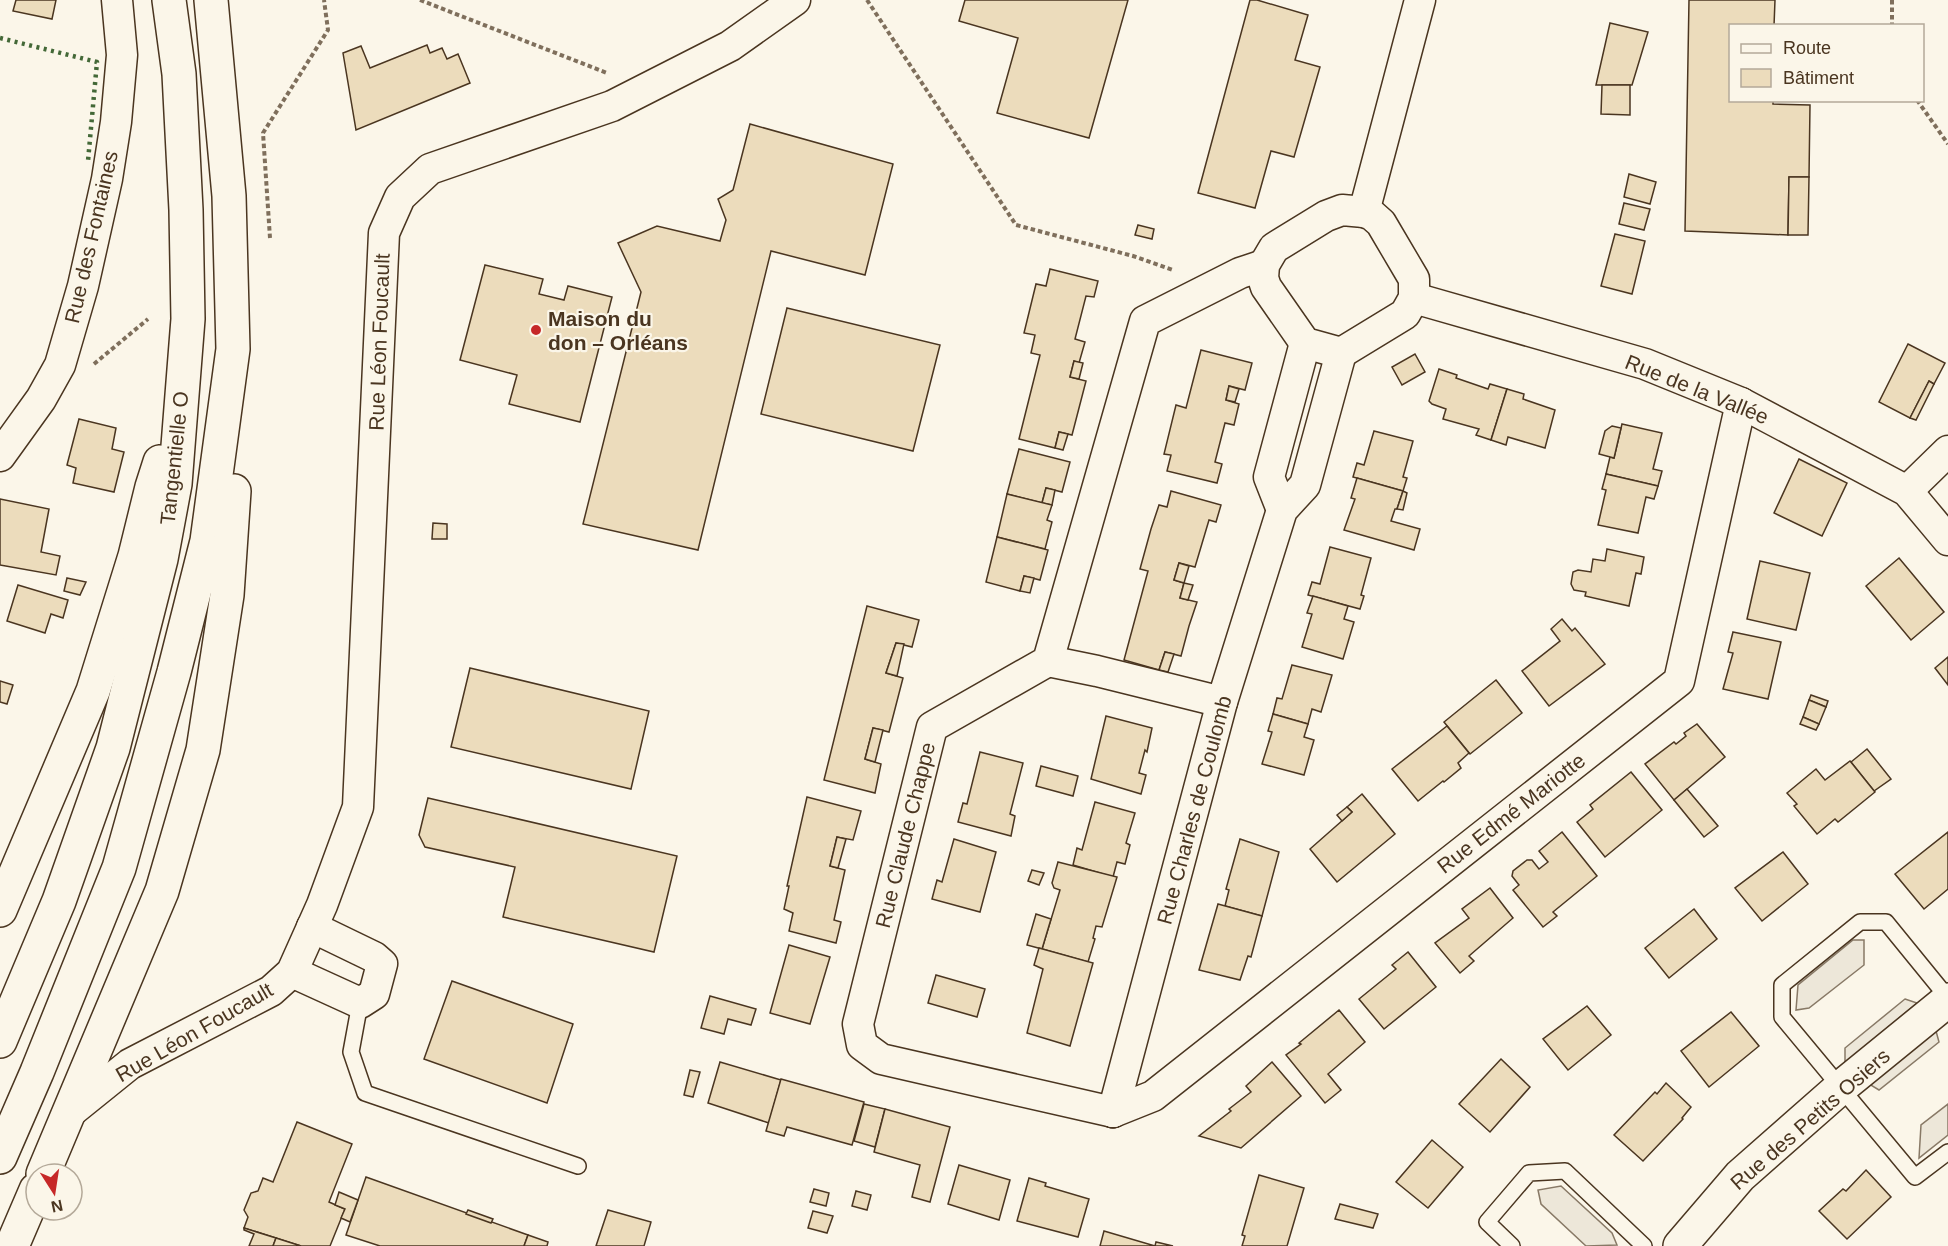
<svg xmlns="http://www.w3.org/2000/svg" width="1948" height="1246" viewBox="0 0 1948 1246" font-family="Arial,sans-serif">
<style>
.parking{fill:#ede7d9;stroke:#887966;stroke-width:1.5}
.building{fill:#ecdcbc;stroke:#4a3520;stroke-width:1.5}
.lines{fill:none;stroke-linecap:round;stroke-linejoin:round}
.service-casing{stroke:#4a3520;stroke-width:18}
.minor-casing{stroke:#4a3520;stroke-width:33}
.tertiary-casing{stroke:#4a3520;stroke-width:36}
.primary-casing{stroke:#4a3520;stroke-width:36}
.path{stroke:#7f6f5c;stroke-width:4;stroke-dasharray:4.5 3;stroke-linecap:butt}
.service{stroke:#fbf6e9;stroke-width:15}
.minor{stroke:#fbf6e9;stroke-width:30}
.tertiary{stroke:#fbf6e9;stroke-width:33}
.primary{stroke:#fbf6e9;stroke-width:33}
.hedge{stroke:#436837;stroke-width:4.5;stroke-dasharray:3 4.5;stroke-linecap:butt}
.poi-dot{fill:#c62828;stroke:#fbf6e9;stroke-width:2}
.labels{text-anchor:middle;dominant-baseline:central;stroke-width:4.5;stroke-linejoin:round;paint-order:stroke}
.street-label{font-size:21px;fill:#4a3520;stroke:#fbf6e9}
.poi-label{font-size:21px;font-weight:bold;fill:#4a3520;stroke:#fbf6e9;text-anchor:start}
</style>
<rect width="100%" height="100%" fill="#fbf6e9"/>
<g class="parking">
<polygon points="1853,940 1864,940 1864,965 1809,1008 1796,1010 1798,985"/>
<polygon points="1905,999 1917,1003 1845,1063 1845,1048"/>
<polygon points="1936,1031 1939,1042 1879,1090 1869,1084"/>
<polygon points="1948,1104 1948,1135 1919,1158 1921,1125"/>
<polygon points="1561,1186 1612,1233 1617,1245 1586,1246 1541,1204 1538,1190"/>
</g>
<g class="building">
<polygon points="16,0 56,0 52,19 13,11"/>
<polygon points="965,0 1128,0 1089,138 997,113 1018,38 959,21"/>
<polygon points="1250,0 1257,0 1308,15 1295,60 1320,67 1294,157 1271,151 1255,208 1198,193"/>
<polygon points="1689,0 1775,0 1774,26 1730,26 1730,100 1773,100 1773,104 1810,105 1809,177 1789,177 1788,235 1685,231"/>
<polygon points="1610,23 1648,32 1632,85 1596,85"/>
<polygon points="427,45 430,53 442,48 447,59 458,54 470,83 356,130 343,53 361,46 370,68"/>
<polygon points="1602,85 1630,85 1630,115 1601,114"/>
<polygon points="750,124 893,164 865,275 771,251 698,550 583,524 641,292 618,243 657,226 720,241 726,220 718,199 733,190"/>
<polygon points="1629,174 1656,182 1650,204 1624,197"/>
<polygon points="1789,177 1809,177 1808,235 1788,235"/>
<polygon points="1624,203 1650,209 1644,230 1619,224"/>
<polygon points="1138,225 1154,229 1152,239 1135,235"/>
<polygon points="1615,234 1645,241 1632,294 1601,286"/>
<polygon points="485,265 543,279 539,294 564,300 568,286 612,297 580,422 509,404 517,375 460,360"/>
<polygon points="1050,269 1098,281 1094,297 1086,296 1075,339 1085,342 1079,363 1074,361 1070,377 1086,381 1072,435 1059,432 1055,448 1019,439 1040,355 1031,353 1035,335 1024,333 1036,284 1046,286"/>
<polygon points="787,308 940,345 913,451 761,414"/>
<polygon points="1908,344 1945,363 1934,384 1929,381 1910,418 1879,402"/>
<polygon points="1201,350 1252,363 1245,390 1229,386 1226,400 1239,404 1234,425 1225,423 1215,462 1222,464 1217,483 1167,471 1171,455 1164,454 1176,405 1186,408"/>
<polygon points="1415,354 1425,372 1402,385 1392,367"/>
<polygon points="1074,361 1083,363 1079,379 1070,377"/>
<polygon points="1439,369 1457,375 1456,378 1488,389 1490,384 1507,389 1491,440 1476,435 1479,429 1443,419 1446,409 1432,404 1429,401"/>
<polygon points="1929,381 1934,384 1916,420 1910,418"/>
<polygon points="1229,386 1239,389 1235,402 1226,400"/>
<polygon points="1507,389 1524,394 1523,399 1555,410 1545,448 1508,437 1506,445 1491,440"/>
<polygon points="79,419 116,428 112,449 124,452 114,492 73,483 76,468 67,465"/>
<polygon points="1622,424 1662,433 1653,469 1662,471 1658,486 1606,474 1610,457 1614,458"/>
<polygon points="1612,426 1621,428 1614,458 1599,454 1605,431"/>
<polygon points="1374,431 1413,441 1403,477 1407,478 1403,491 1353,477 1357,463 1364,465"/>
<polygon points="1059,432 1068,434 1063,450 1055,448"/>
<polygon points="1019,449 1070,462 1062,492 1046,488 1042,503 1007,494"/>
<polygon points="1799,459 1847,483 1822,536 1774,513"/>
<polygon points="1606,474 1658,486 1654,499 1646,497 1638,533 1598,525 1606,490 1602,489"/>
<polygon points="1357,478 1403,491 1397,509 1395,509 1391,521 1420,529 1414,550 1344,530 1355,499 1351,498"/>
<polygon points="1046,488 1055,490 1052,505 1042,503"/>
<polygon points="1171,491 1221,505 1216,522 1209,520 1195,567 1179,563 1174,580 1184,583 1180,598 1197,602 1189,626 1181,656 1165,652 1159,670 1124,660 1148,571 1140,569 1151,529 1159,505 1167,507"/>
<polygon points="1403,491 1407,493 1403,510 1397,509"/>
<polygon points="1007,494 1052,505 1047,520 1052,522 1045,549 997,537"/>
<polygon points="0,499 49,509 41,552 60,556 56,575 0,565"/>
<polygon points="433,523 447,524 447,539 432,539"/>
<polygon points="997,537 1048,550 1040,580 1024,576 1020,591 986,582"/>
<polygon points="1330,547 1371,558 1361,595 1364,596 1360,609 1308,595 1312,582 1320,584"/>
<polygon points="1607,549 1644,557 1641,574 1636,573 1629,606 1585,596 1586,592 1574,590 1571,584 1573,572 1578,570 1591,572 1593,559 1605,561"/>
<polygon points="1899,558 1944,612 1911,640 1866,586"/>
<polygon points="1760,561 1810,573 1796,630 1747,619"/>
<polygon points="1179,563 1189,566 1184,583 1174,580"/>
<polygon points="1024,576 1034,578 1030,593 1020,591"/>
<polygon points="67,578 86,582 80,595 64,591"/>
<polygon points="1184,583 1193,585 1188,600 1180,598"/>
<polygon points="18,585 68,600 63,618 51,614 45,633 7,621"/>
<polygon points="1313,596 1348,606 1344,619 1354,622 1343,659 1302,647 1312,614 1307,613"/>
<polygon points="867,606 919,620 912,647 896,643 886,673 903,678 889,732 873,728 865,759 881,764 875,793 824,780"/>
<polygon points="1562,619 1572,631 1575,628 1605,664 1549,706 1522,671 1560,641 1551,629"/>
<polygon points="1733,632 1781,642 1768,699 1723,689 1733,653 1728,652"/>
<polygon points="896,643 904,644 897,676 886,673"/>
<polygon points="1165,652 1174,654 1168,672 1159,670"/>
<polygon points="1948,657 1948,685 1935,668"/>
<polygon points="1292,665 1332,675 1321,712 1312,709 1308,724 1273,714 1277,698 1282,699"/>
<polygon points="470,668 649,711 631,789 451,747"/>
<polygon points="1496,680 1522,713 1470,754 1444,722"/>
<polygon points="0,681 13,685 7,704 0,702"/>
<polygon points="1811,695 1828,701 1826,707 1809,700"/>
<polygon points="1809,700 1826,707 1819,724 1803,717"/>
<polygon points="1273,714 1308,724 1304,737 1314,740 1304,775 1262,764 1272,732 1268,731"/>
<polygon points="1106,716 1152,728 1147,752 1145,750 1139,773 1146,775 1141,794 1091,779"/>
<polygon points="1803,717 1819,724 1816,730 1800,724"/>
<polygon points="1697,724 1725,757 1674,800 1645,764 1674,742 1676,744 1686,736 1684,733"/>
<polygon points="1447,726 1469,753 1458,763 1461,768 1444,782 1443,781 1418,801 1392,769"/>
<polygon points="873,728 883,730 875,762 865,759"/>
<polygon points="1867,749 1891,779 1874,791 1851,762"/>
<polygon points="980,752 1023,763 1010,814 1015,816 1011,836 958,822 963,803 967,804"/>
<polygon points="1850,761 1875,792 1838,822 1835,819 1817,834 1794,806 1797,804 1787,793 1816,769 1825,780"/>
<polygon points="1041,766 1078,776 1073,796 1036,786"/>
<polygon points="1631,772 1662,810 1605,857 1577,822 1593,809 1590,805"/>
<polygon points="1687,789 1718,826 1704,837 1674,800"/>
<polygon points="1362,794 1395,834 1337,882 1310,849 1352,812 1347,807"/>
<polygon points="807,797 861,811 853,840 837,837 830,866 845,870 834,920 841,922 836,943 789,931 793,913 784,909 789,886 787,886"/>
<polygon points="428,798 677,856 654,952 503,917 515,867 425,847 419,835"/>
<polygon points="1095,802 1135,813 1126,843 1130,845 1125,864 1117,862 1113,877 1073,865 1077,848 1082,850"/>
<polygon points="1347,807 1352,812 1342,821 1337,815"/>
<polygon points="1562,832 1597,876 1553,912 1557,916 1543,927 1513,890 1519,885 1512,876 1513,871 1527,860 1532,860 1539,869 1548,862 1539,851"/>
<polygon points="1948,832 1948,889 1924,909 1895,874"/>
<polygon points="837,837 846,839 838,868 830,866"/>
<polygon points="954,839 996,852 980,912 932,899 937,880 942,882"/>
<polygon points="1240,839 1279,852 1262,916 1225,906 1229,890 1226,889"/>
<polygon points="1783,852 1808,884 1762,921 1735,888"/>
<polygon points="1058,862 1117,877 1102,927 1096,926 1093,938 1095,939 1088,962 1042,949 1060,890 1054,888 1052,883"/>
<polygon points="1032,870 1044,873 1039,885 1028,881"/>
<polygon points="1490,888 1513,918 1469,956 1474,961 1460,973 1435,943 1469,918 1462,909"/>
<polygon points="1218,904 1262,916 1251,957 1248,956 1240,980 1199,970"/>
<polygon points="1694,909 1717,939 1669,978 1645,948"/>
<polygon points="1036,914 1051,919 1042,949 1027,945"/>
<polygon points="789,945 830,957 810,1024 770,1013"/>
<polygon points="1039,948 1093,963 1070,1046 1027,1033 1043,969 1034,965"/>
<polygon points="1408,952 1436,987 1384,1029 1359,999 1396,969 1392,965"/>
<polygon points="936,975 985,989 977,1017 928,1003"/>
<polygon points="452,981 573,1024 547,1103 424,1059"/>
<polygon points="710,996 756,1009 751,1025 728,1019 724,1034 701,1028"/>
<polygon points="1587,1006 1611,1035 1568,1070 1543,1039"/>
<polygon points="1339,1010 1365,1042 1328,1074 1341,1090 1325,1103 1286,1055 1301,1044 1299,1043"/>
<polygon points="1731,1012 1759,1046 1709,1087 1681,1051"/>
<polygon points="1501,1059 1530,1087 1490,1132 1459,1104"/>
<polygon points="720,1062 781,1080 769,1123 708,1103"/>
<polygon points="1272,1062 1301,1096 1241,1148 1199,1136 1231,1111 1229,1109 1251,1092 1246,1086"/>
<polygon points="690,1070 700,1072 693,1097 684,1095"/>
<polygon points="781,1079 864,1102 852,1145 787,1127 784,1136 766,1131"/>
<polygon points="1666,1083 1691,1107 1682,1118 1683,1119 1643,1161 1614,1135 1655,1092 1657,1094"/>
<polygon points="864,1104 885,1109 875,1147 854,1141"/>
<polygon points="885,1109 950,1127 930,1202 912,1197 920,1165 874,1152"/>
<polygon points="297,1122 352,1144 329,1202 345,1209 330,1246 301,1246 244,1228 248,1217 244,1210 251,1193 258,1191 263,1178 273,1182"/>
<polygon points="1432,1140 1463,1167 1428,1208 1396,1182"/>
<polygon points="959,1165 1010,1180 999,1220 948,1204"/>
<polygon points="1866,1170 1891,1197 1847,1239 1819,1211 1843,1189 1846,1191"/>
<polygon points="1259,1175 1304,1188 1287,1246 1242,1246 1245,1236 1242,1235"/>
<polygon points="366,1177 528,1235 524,1246 380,1246 346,1235"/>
<polygon points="1029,1178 1046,1183 1045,1186 1089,1199 1078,1237 1017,1221"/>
<polygon points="814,1189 829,1193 826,1206 810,1202"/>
<polygon points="856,1191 871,1195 867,1210 852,1206"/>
<polygon points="339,1192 358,1200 350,1222 341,1218 345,1209 335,1205"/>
<polygon points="1340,1204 1378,1214 1373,1228 1335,1219"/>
<polygon points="468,1210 493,1219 491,1223 466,1214"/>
<polygon points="608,1210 651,1222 644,1246 596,1246"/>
<polygon points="813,1211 833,1216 827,1233 808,1228"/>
<polygon points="244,1228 276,1238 273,1246 249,1246 254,1234 244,1230"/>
<polygon points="1104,1231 1155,1246 1156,1242 1173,1246 1100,1246"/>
<polygon points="528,1235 548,1242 547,1246 524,1246"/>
<polygon points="276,1238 301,1246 273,1246"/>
</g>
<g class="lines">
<defs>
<g id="service">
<polyline points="1948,998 1886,922 1860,922 1782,985 1782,1017 1915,1177 1948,1152"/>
<polyline points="360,1003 351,1052 365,1093 578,1166"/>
<polyline points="1512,1246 1487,1222 1529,1173 1565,1171 1644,1246"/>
</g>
<g id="minor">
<polygon points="1342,210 1364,212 1372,215 1381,223 1414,279 1414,298 1405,314 1341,353 1305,343 1266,287 1263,278 1264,265 1274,248 1326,216"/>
<polyline points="1364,212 1420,0"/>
<polyline points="1414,298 1645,364 1741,403 1907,491 1948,540"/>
<polyline points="0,456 41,399 60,365 83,286 107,179 116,122 122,55 117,0"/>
<polyline points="1907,491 1948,451"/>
<polyline points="1282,510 1269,477 1305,343"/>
<polyline points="1048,661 1097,671 1222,702"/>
<polyline points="292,972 360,1003 374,994 382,964 374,957 312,927"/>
<polyline points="1113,1112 881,1059 862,1045 858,1024 932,727 1048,661 1145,321 1240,273 1264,265"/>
<polyline points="1113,1112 1153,1096 1679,681 1741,403"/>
<polyline points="1113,1112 1222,702 1282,510 1305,485 1341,353"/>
<polyline points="68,1114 130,1064 271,991 292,972 322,905 358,807 384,233 400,197 430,169 612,106 730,46 795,0"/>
</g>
<polyline id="tertiary" points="1680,1246 1740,1176 1840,1088 1948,1000"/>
<g id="primary">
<polyline points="0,910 93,691 135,556 152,487 160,462"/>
<polyline points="0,1041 59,901 113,748 161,559 175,484 188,319 186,210 179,74 169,0"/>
<polyline points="0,1157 37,1072 119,868 174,672 207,541 233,349 229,196 211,0"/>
<polyline points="43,1174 162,891 203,750 227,595 234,491"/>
<polyline points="12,1246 36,1190"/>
</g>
</defs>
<use href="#service" class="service-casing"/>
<use href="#minor" class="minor-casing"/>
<use href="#tertiary" class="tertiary-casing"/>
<use href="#primary" class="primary-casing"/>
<g class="path">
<polyline points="420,0 607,73"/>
<polyline points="867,0 1016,225 1133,256 1173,270"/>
<polyline points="1892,0 1892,26"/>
<polyline points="1917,100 1948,144"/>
<polyline points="270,238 263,133 328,30 324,0"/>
<polyline points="94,364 148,319"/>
</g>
<use href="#service" class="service"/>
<use href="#minor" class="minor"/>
<use href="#tertiary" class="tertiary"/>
<use href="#primary" class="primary"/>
<polyline class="hedge" points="0,38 97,62 88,161"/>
</g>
<circle class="poi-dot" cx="536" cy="330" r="6"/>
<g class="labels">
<g class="street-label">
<text transform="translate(91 237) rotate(-77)">Rue des Fontaines</text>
<text transform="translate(379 342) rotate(-88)">Rue Léon Foucault</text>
<text transform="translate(1697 389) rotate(22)">Rue de la Vallée</text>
<text transform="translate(174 458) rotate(-84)">Tangentielle O</text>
<text transform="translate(1194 810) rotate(-75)">Rue Charles de Coulomb</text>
<text transform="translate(1511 813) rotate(-38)">Rue Edmé Mariotte</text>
<text transform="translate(905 835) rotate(-76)">Rue Claude Chappe</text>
<text transform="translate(194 1032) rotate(-30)">Rue Léon Foucault</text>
<text transform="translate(1810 1119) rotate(-41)">Rue des Petits Osiers</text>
</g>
<g class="poi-label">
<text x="548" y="318">Maison du<tspan x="548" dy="24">don – Orléans</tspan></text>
</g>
</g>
<rect x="1729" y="24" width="195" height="78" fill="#fbf6e9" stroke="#b4a999" stroke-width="1.5"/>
<rect x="1741" y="44" width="30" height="9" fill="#fbf6e9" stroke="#b4a999" stroke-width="1.5"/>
<text x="1783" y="54" font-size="18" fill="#4a3520">Route</text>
<rect x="1741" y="69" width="30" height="18" fill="#ecdcbc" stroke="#b4a999" stroke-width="1.5"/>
<text x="1783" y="84" font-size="18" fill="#4a3520">Bâtiment</text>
<g transform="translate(54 1192) rotate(168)"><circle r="28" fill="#fbf6e9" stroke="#b4a999" stroke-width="1.5"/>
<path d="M0-4.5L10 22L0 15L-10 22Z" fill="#c62828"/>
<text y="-9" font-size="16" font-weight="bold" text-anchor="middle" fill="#4a3520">N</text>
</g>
</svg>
